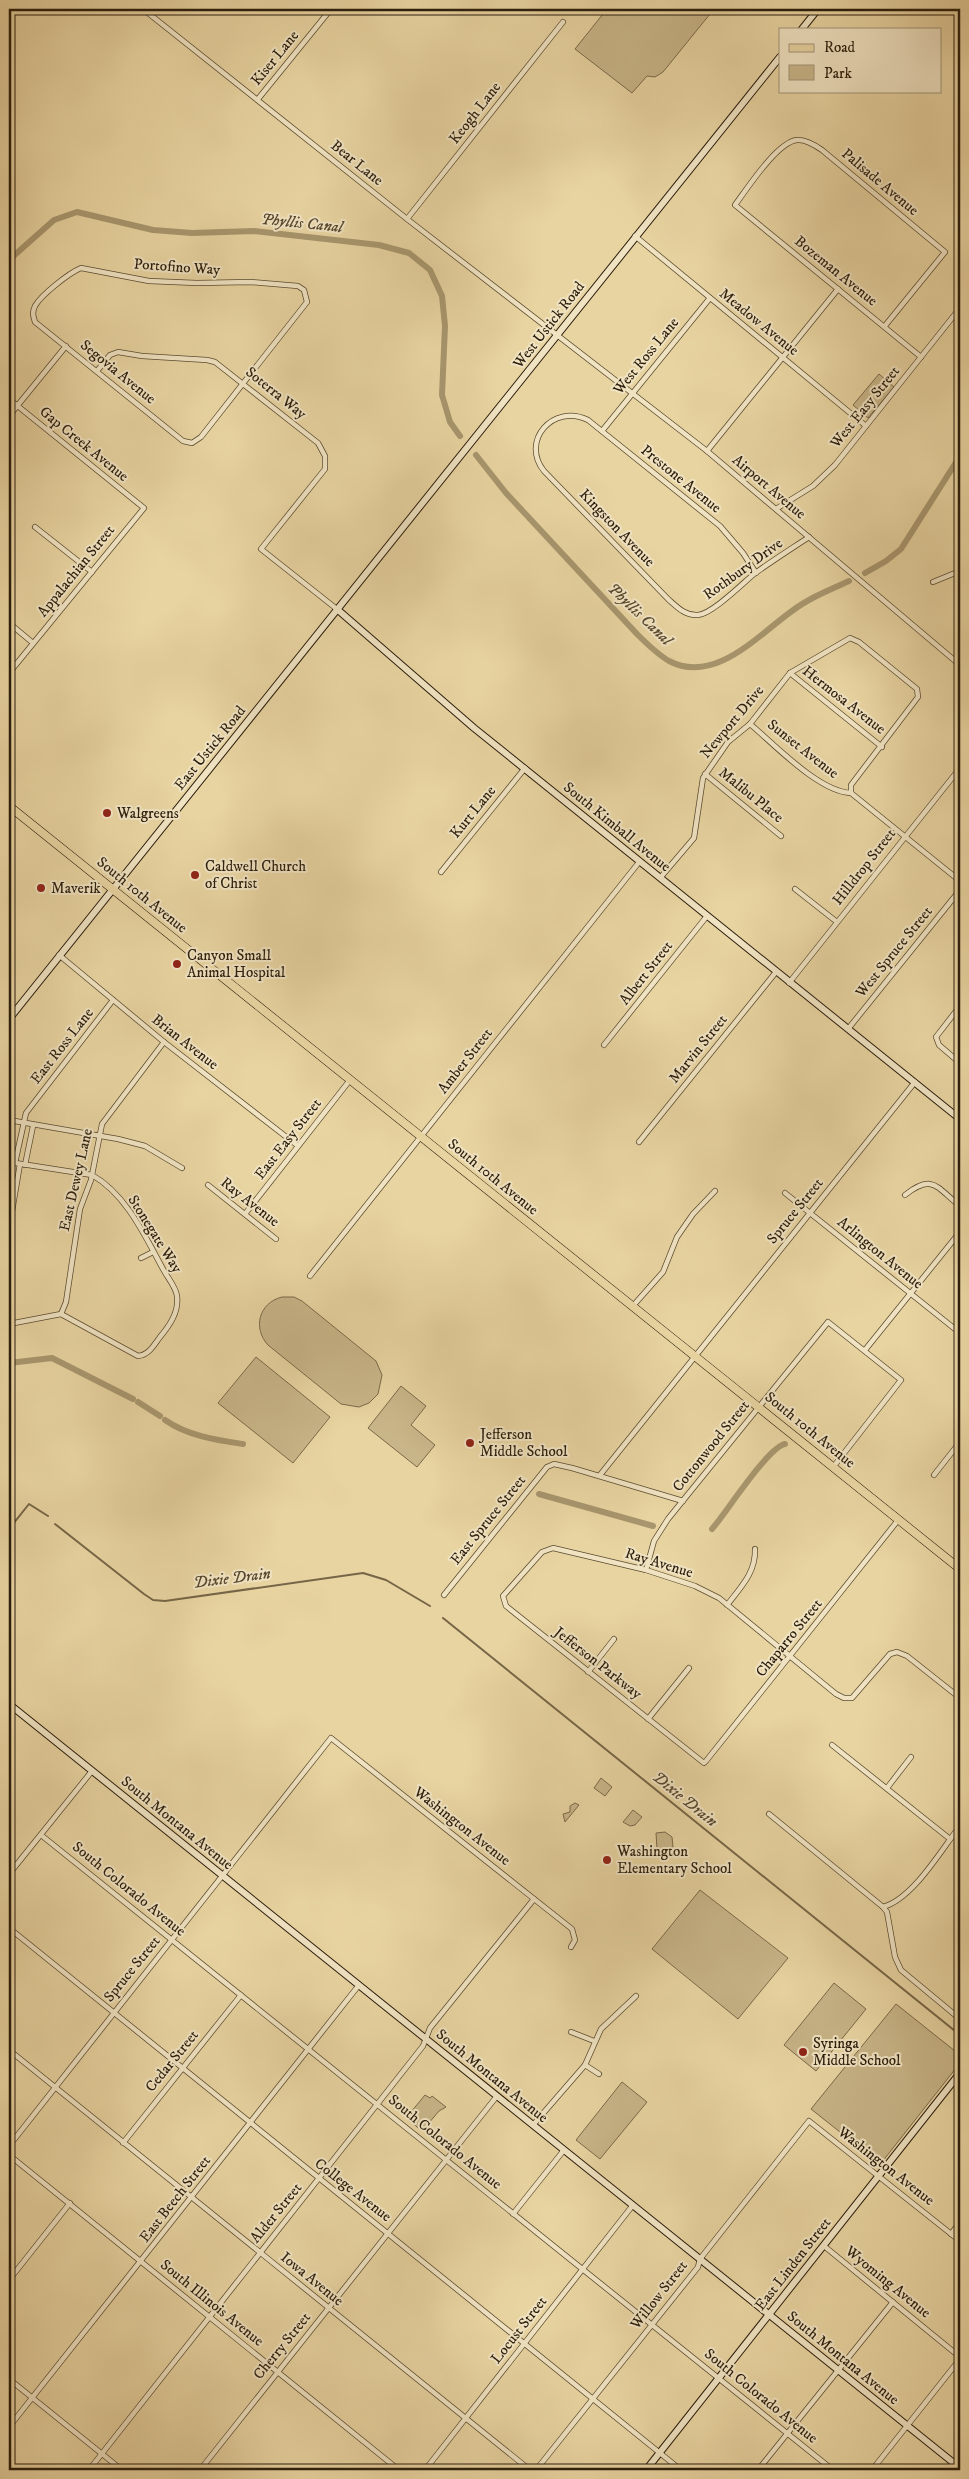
<svg xmlns="http://www.w3.org/2000/svg" width="969" height="2479" viewBox="0 0 969 2479" font-family="'IM FELL DW Pica',serif">
<style>
.green{fill:#c8b588;stroke:#7a694a}
.lines{fill:none;stroke-linecap:round;stroke-linejoin:round}
.stream{stroke:#766647;stroke-width:2}
.canal{stroke:#a8966e;stroke-width:6}
.street-casing{stroke:#5a4b31;stroke-width:6}
.secondary-casing{stroke:#2b1d0c;stroke-width:8}
.primary-casing{stroke:#2b1d0c;stroke-width:9}
.street{stroke:#f0e3c2;stroke-width:4.5}
.secondary{stroke:#f0e3c2;stroke-width:6}
.primary{stroke:#e8d4a1;stroke-width:8}
.poi-dot{fill:#8f2418;stroke:#f0e3c2;stroke-width:2}
.labels{text-anchor:middle;dominant-baseline:central;stroke-width:4;stroke-linejoin:round;paint-order:stroke}
.street-label{font-size:15px;fill:#2b1d0c;stroke:#f0e3c2}
.poi-label{font-size:15px;fill:#2b1d0c;stroke:#f0e3c2;text-anchor:start}
.water-label{font-size:16px;font-style:italic;fill:#57472e;stroke:#f0e3c2}
</style>
<rect width="100%" height="100%" fill="#e8d4a1"/>
<filter id="stains"><feTurbulence type="fractalNoise" baseFrequency=".004" numOctaves="4"/><feColorMatrix values="0 0 0 0 .2 0 0 0 0 .09 0 0 0 0 .02 0 0 0 .5 -.17"/></filter>
<radialGradient id="worn" r=".72"><stop offset=".6" stop-color="#630" stop-opacity="0"/><stop offset="1" stop-color="#630" stop-opacity=".3"/></radialGradient>
<g class="green">
<polygon points="607,9 704,9 710,14 663,72 655,77 647,76 632,93 575,49"/>
<polygon points="879,374 894,387 868,418 853,405"/>
<path d="M282 1297H294L302 1301 376 1361 382 1375 378 1394 369 1403 359 1407 341 1404 268 1345C253 1329 258 1303 282 1297Z"/>
<polygon points="256,1357 330,1417 293,1463 218,1403"/>
<polygon points="401,1386 426,1406 411,1425 435,1445 417,1467 368,1428"/>
<polygon points="601,1778 612,1787 605,1796 594,1788"/>
<polygon points="575,1803 579,1805 565,1822 563,1814 570,1812 570,1806"/>
<polygon points="633,1810 642,1817 635,1825 630,1826 623,1822"/>
<polygon points="665,1832 672,1837 673,1847 657,1849 656,1833"/>
<polygon points="700,1890 788,1958 738,2019 652,1949"/>
<polygon points="834,1983 866,2009 816,2071 784,2045"/>
<polygon points="896,2004 960,2055 960,2063 882,2162 879,2163 811,2109"/>
<polygon points="622,2082 647,2102 600,2159 576,2140"/>
<polygon points="425,2095 430,2098 432,2096 446,2107 439,2111 422,2131 406,2118"/>
</g>
<g class="lines">
<g class="stream">
<polyline points="55,1524 144,1594 153,1600 165,1601 363,1573 386,1580 430,1606"/>
<polyline points="9,1529 29,1504 48,1516"/>
<polyline points="443,1618 960,2035"/>
</g>
<g class="canal">
<polyline points="9,260 54,220 77,212 153,230 192,233 254,231 379,245 409,253 430,270 442,296 445,326 442,395 450,422 460,436"/>
<path d="M476 455 506 493 637 634C647 644 657 654 669 661 715 685 758 635 792 611 809 598 829 590 849 581"/>
<polyline points="865,573 886,561 901,549 960,456"/>
<polyline points="9,1363 52,1358 133,1399"/>
<polyline points="138,1402 160,1416"/>
<path d="M165 1420C188 1436 216 1440 243 1444"/>
<polyline points="539,1494 653,1526"/>
<path d="M712 1529C726 1513 768 1447 785 1444"/>
</g>
<defs>
<g id="street">
<polyline points="143,9 407,219 707,451 960,665"/>
<polyline points="258,99 331,9"/>
<polyline points="407,219 563,22"/>
<polyline points="635,236 866,426"/>
<path d="M81 268 149 281 197 283 251 282 298 286 304 290 307 302 201 437 192 443 183 441 35 322C33 316 32 312 35 306 41 295 69 273 81 268Z"/>
<path d="M884 327 945 252 822 150C815 145 806 139 797 140 777 142 747 189 735 205L921 357"/>
<polyline points="97,371 110,355 118,352 142,356 207,360 215,362 318,443 325,456 325,469 261,549 338,610"/>
<polyline points="9,399 144,508 9,673"/>
<polyline points="9,416 66,346"/>
<polyline points="602,431 710,298"/>
<polyline points="707,451 838,289"/>
<polyline points="776,509 813,486 835,465 960,308"/>
<polyline points="35,527 92,572"/>
<polyline points="960,551 960,563"/>
<path d="M756 573 743 553 720 526 588 420C553 403 520 441 544 471L668 599C677 607 685 616 698 615 712 614 742 584 754 574 772 561 791 549 809 537"/>
<polyline points="933,582 960,571"/>
<polyline points="9,623 33,643"/>
<polyline points="790,673 882,747"/>
<path d="M750 724C774 744 819 792 851 793L960 881"/>
<polyline points="705,774 781,836"/>
<polyline points="441,872 525,768"/>
<polyline points="660,878 694,838 703,778 728,742 750,724 790,673 850,638 859,642 917,689 918,697 851,785 851,793"/>
<polyline points="795,889 837,922"/>
<polyline points="59,955 164,1042 298,1146"/>
<polyline points="789,983 960,768"/>
<polyline points="960,1006 936,1037 939,1045 960,1063"/>
<polyline points="848,1029 960,890"/>
<polyline points="604,1045 707,916"/>
<polyline points="9,1120 118,1139 145,1146 182,1168"/>
<polyline points="639,1142 776,972"/>
<path d="M9 1162 92 1175C126 1194 145 1236 163 1269 167 1277 176 1287 177 1296 179 1312 170 1325 160 1337 154 1345 149 1355 138 1356L61 1314 9 1324"/>
<polyline points="15,1163 26,1113 113,1000"/>
<polyline points="25,1165 33,1126"/>
<polyline points="208,1185 276,1239"/>
<polyline points="785,1193 960,1333"/>
<path d="M905 1195C933 1173 936 1187 960 1206"/>
<polyline points="245,1214 350,1080"/>
<polyline points="9,1229 20,1164"/>
<polyline points="141,1258 153,1252"/>
<polyline points="310,1276 640,861"/>
<polyline points="632,1307 663,1272 677,1237 693,1214 715,1191"/>
<polyline points="61,1314 66,1302 80,1209 91,1180 102,1124 164,1042"/>
<polyline points="865,1350 960,1232"/>
<polyline points="600,1475 915,1082"/>
<polyline points="934,1475 960,1442"/>
<polyline points="899,1519 706,1761 704,1763 506,1606 503,1596 542,1552 553,1548 646,1570 695,1586 719,1598 836,1694 844,1698 852,1698 890,1654 897,1652 907,1656 960,1698"/>
<polyline points="646,1570 654,1541 668,1519 828,1322 901,1380 834,1466"/>
<polyline points="444,1595 547,1467 554,1464 572,1468 683,1501"/>
<path d="M727 1605C741 1587 756 1572 755 1549"/>
<polyline points="588,1672 614,1639"/>
<polyline points="648,1719 689,1668"/>
<polyline points="832,1745 950,1839"/>
<polyline points="887,1788 911,1757"/>
<polyline points="769,1814 883,1907 887,1912 895,1957 901,1970 960,2019"/>
<polyline points="41,1835 833,2470"/>
<polyline points="9,1874 92,1771"/>
<path d="M883 1907C913 1899 941 1850 960 1826"/>
<polyline points="9,1928 681,2470"/>
<polyline points="571,2032 594,2041"/>
<polyline points="9,2050 530,2470"/>
<polyline points="585,2065 599,2074"/>
<polyline points="533,2125 585,2065 601,2029 636,1996"/>
<polyline points="123,2143 241,1995"/>
<polyline points="9,2146 331,1738 572,1929 575,1940 571,1947"/>
<polyline points="9,2155 399,2470"/>
<polyline points="513,2214 564,2150"/>
<polyline points="951,2234 960,2222"/>
<polyline points="824,2246 960,2357"/>
<polyline points="9,2280 70,2203"/>
<polyline points="9,2379 122,2470"/>
<polyline points="9,2427 359,1985"/>
<polyline points="89,2470 423,2046 430,2028 534,1899"/>
<polyline points="200,2470 497,2096"/>
<polyline points="425,2470 633,2205"/>
<polyline points="536,2470 698,2267 700,2259 809,2121 960,2241"/>
<polyline points="758,2470 893,2302"/>
<polyline points="872,2470 960,2359"/>
</g>
<g id="secondary">
<polyline points="802,29 818,9"/>
<polyline points="338,610 474,728 960,1119"/>
<polyline points="9,1019 780,57"/>
<polyline points="9,1704 960,2468"/>
<polyline points="646,2470 960,2073"/>
</g>
<polyline id="primary" points="9,806 960,1569"/>
</defs>
<use href="#street" class="street-casing"/>
<use href="#secondary" class="secondary-casing"/>
<use href="#primary" class="primary-casing"/>
<use href="#street" class="street"/>
<use href="#secondary" class="secondary"/>
<use href="#primary" class="primary"/>
</g>
<g class="poi-dot">
<circle cx="107" cy="813" r="5"/>
<circle cx="195" cy="875" r="5"/>
<circle cx="41" cy="888" r="5"/>
<circle cx="177" cy="964" r="5"/>
<circle cx="470" cy="1443" r="5"/>
<circle cx="607" cy="1860" r="5"/>
<circle cx="803" cy="2052" r="5"/>
</g>
<g class="labels">
<g class="street-label">
<text transform="translate(275 58) rotate(-51)">Kiser Lane</text>
<text transform="translate(475 113) rotate(-52)">Keogh Lane</text>
<text transform="translate(357 163) rotate(39)">Bear Lane</text>
<text transform="translate(880 182) rotate(40)">Palisade Avenue</text>
<text transform="translate(177 267) rotate(4)">Portofino Way</text>
<text transform="translate(836 271) rotate(39)">Bozeman Avenue</text>
<text transform="translate(759 322) rotate(39)">Meadow Avenue</text>
<text transform="translate(549 325) rotate(-52)">West Ustick Road</text>
<text transform="translate(646 356) rotate(-51)">West Ross Lane</text>
<text transform="translate(118 372) rotate(39)">Segovia Avenue</text>
<text transform="translate(276 393) rotate(39)">Soterra Way</text>
<text transform="translate(865 407) rotate(-51)">West Easy Street</text>
<text transform="translate(84 444) rotate(39)">Gap Creek Avenue</text>
<text transform="translate(681 479) rotate(39)">Prestone Avenue</text>
<text transform="translate(769 487) rotate(40)">Airport Avenue</text>
<text transform="translate(617 528) rotate(46)">Kingston Avenue</text>
<text transform="translate(743 569) rotate(-36)">Rothbury Drive</text>
<text transform="translate(76 571) rotate(-51)">Appalachian Street</text>
<text transform="translate(844 700) rotate(38)">Hermosa Avenue</text>
<text transform="translate(732 722) rotate(-50)">Newport Drive</text>
<text transform="translate(210 748) rotate(-51)">East Ustick Road</text>
<text transform="translate(803 749) rotate(38)">Sunset Avenue</text>
<text transform="translate(751 795) rotate(39)">Malibu Place</text>
<text transform="translate(473 812) rotate(-51)">Kurt Lane</text>
<text transform="translate(617 827) rotate(39)">South Kimball Avenue</text>
<text transform="translate(864 867) rotate(-52)">Hilldrop Street</text>
<text transform="translate(142 895) rotate(39)">South 10th Avenue</text>
<text transform="translate(894 952) rotate(-51)">West Spruce Street</text>
<text transform="translate(646 973) rotate(-52)">Albert Street</text>
<text transform="translate(185 1042) rotate(38)">Brian Avenue</text>
<text transform="translate(62 1046) rotate(-52)">East Ross Lane</text>
<text transform="translate(698 1049) rotate(-51)">Marvin Street</text>
<text transform="translate(465 1061) rotate(-52)">Amber Street</text>
<text transform="translate(288 1139) rotate(-52)">East Easy Street</text>
<text transform="translate(493 1177) rotate(39)">South 10th Avenue</text>
<text transform="translate(76 1180) rotate(-77)">East Dewey Lane</text>
<text transform="translate(250 1202) rotate(38)">Ray Avenue</text>
<text transform="translate(795 1211) rotate(-51)">Spruce Street</text>
<text transform="translate(155 1234) rotate(58)">Stonegate Way</text>
<text transform="translate(880 1253) rotate(39)">Arlington Avenue</text>
<text transform="translate(810 1430) rotate(39)">South 10th Avenue</text>
<text transform="translate(711 1446) rotate(-51)">Cottonwood Street</text>
<text transform="translate(488 1520) rotate(-51)">East Spruce Street</text>
<text transform="translate(659 1563) rotate(17)">Ray Avenue</text>
<text transform="translate(789 1638) rotate(-51)">Chaparro Street</text>
<text transform="translate(598 1663) rotate(38)">Jefferson Parkway</text>
<text transform="translate(177 1823) rotate(39)">South Montana Avenue</text>
<text transform="translate(462 1826) rotate(38)">Washington Avenue</text>
<text transform="translate(129 1889) rotate(39)">South Colorado Avenue</text>
<text transform="translate(132 1969) rotate(-51)">Spruce Street</text>
<text transform="translate(172 2061) rotate(-51)">Cedar Street</text>
<text transform="translate(492 2076) rotate(39)">South Montana Avenue</text>
<text transform="translate(445 2142) rotate(39)">South Colorado Avenue</text>
<text transform="translate(886 2166) rotate(38)">Washington Avenue</text>
<text transform="translate(353 2190) rotate(38)">College Avenue</text>
<text transform="translate(175 2199) rotate(-52)">East Beech Street</text>
<text transform="translate(276 2213) rotate(-51)">Alder Street</text>
<text transform="translate(793 2264) rotate(-52)">East Linden Street</text>
<text transform="translate(312 2279) rotate(39)">Iowa Avenue</text>
<text transform="translate(888 2282) rotate(39)">Wyoming Avenue</text>
<text transform="translate(659 2295) rotate(-52)">Willow Street</text>
<text transform="translate(212 2303) rotate(39)">South Illinois Avenue</text>
<text transform="translate(519 2330) rotate(-52)">Locust Street</text>
<text transform="translate(282 2346) rotate(-51)">Cherry Street</text>
<text transform="translate(843 2358) rotate(39)">South Montana Avenue</text>
<text transform="translate(761 2396) rotate(39)">South Colorado Avenue</text>
</g>
<g class="poi-label">
<text x="117" y="813">Walgreens</text>
<text x="205" y="866">Caldwell Church<tspan x="205" dy="17">of Christ</tspan></text>
<text x="51" y="888">Maverik</text>
<text x="187" y="955">Canyon Small<tspan x="187" dy="17">Animal Hospital</tspan></text>
<text x="480" y="1434">Jefferson<tspan x="480" dy="17">Middle School</tspan></text>
<text x="617" y="1851">Washington<tspan x="617" dy="17">Elementary School</tspan></text>
<text x="813" y="2043">Syringa<tspan x="813" dy="17">Middle School</tspan></text>
</g>
<g class="water-label">
<text transform="translate(302 223) rotate(6)">Phyllis Canal</text>
<text transform="translate(640 614) rotate(44)">Phyllis Canal</text>
<text transform="translate(232 1578) rotate(-7)">Dixie Drain</text>
<text transform="translate(685 1799) rotate(39)">Dixie Drain</text>
</g>
</g>
<rect width="969" height="2479" fill="none" stroke="#e8d4a1" stroke-width="30"/>
<rect x="10" y="10" width="949" height="2459" fill="none" stroke="#2b1d0c" stroke-width="2.5"/>
<rect x="15" y="15" width="939" height="2449" fill="none" stroke="#2b1d0c"/>
<rect x="779" y="28" width="162" height="65" fill="#f0e3c2" stroke="#a19479"/>
<rect x="789" y="44" width="25" height="8" fill="#e8d4a1" stroke="#a19479"/>
<text x="824" y="52" font-size="15" fill="#2b1d0c">Road</text>
<rect x="789" y="65" width="25" height="15" fill="#c8b588" stroke="#a19479"/>
<text x="824" y="78" font-size="15" fill="#2b1d0c">Park</text>
<rect width="100%" height="100%" filter="url(#stains)"/>
<rect width="100%" height="100%" fill="url(#worn)"/>
</svg>
